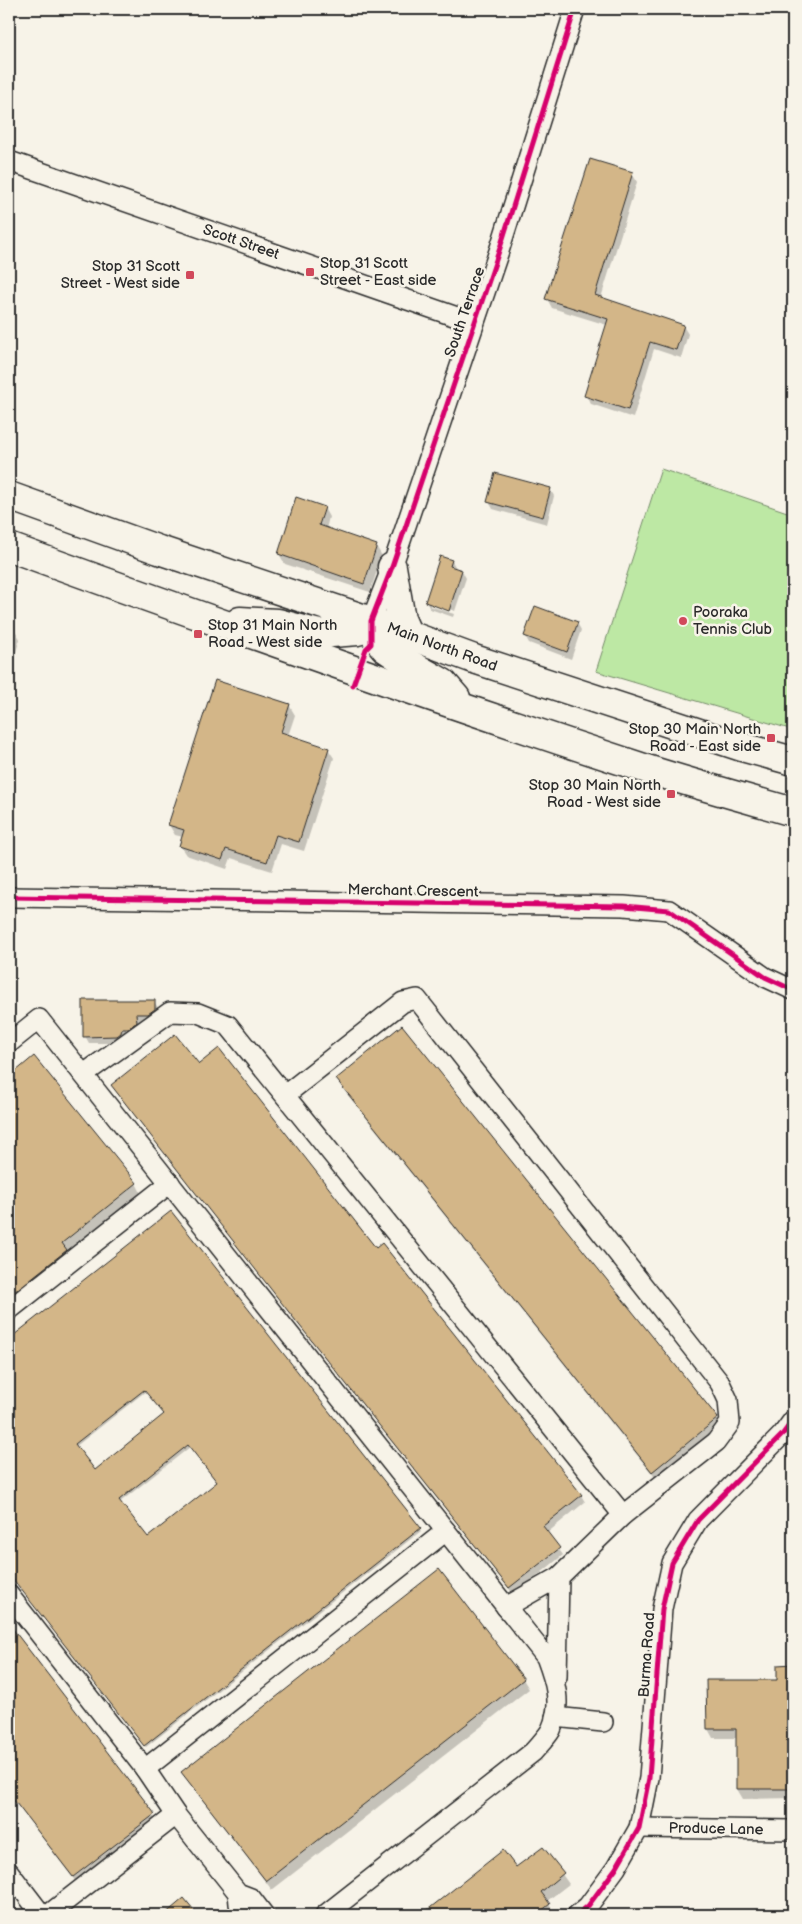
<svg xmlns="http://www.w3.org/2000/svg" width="802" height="1924" viewBox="0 0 802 1924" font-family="'Balsamiq Sans',sans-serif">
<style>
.green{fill:#bde8a4;stroke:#748a68}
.shadow{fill:#0003;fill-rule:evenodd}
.building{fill:#d3b688;stroke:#2b2b2b;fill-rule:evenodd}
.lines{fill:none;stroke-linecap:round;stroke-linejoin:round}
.minor-casing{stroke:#2b2b2b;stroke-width:22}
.highway-casing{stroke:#2b2b2b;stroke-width:31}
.minor{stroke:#f7f3e8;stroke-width:19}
.highway{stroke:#f7f3e8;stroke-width:28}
.cycleway-casing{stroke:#f7f3e8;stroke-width:8}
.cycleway{stroke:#d6006c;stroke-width:5}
.poi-dot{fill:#d1495b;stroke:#f7f3e8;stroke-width:2}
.labels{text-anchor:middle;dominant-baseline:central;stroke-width:5;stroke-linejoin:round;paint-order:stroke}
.street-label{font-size:15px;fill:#2b2b2b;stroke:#f7f3e8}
.poi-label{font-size:15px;fill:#2b2b2b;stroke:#f7f3e8;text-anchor:start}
</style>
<rect width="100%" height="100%" fill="#f7f3e8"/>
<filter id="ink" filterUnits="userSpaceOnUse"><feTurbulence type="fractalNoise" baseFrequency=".02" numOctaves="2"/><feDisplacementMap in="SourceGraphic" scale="10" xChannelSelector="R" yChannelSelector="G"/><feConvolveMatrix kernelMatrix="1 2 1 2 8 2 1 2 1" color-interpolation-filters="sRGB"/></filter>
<g filter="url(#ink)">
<polygon class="green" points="661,469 793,514 793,730 596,671"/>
<g class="shadow">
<polygon points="632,173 637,182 601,298 683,326 688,334 681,358 654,349 633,418 591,404 586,396 607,325 552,308 547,299"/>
<polygon points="550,489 554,496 547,524 493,509 489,502"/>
<polygon points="324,508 329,517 326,529 376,546 382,556 370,592 285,564 279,554"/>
<polygon points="452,561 456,568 462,571 466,578 455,611 430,603 430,606 454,614 453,617 430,609 426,602"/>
<polygon points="577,623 581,630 571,659 529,643 525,636"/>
<polygon points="9,628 15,630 20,639 9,675"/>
<polygon points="289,705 295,715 288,736 328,749 334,758 304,851 281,844 272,871 231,858 227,869 186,855 180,846 183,837 175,835 169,825"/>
<polygon points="154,1001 158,1008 158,1016 152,1021 140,1021 140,1030 121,1043 89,1043 85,1036"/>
<polygon points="34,1058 136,1183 141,1193 68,1253 9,1310 9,1079"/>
<polygon points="198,1066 375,1250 581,1495 585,1502 547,1533 563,1555 514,1595 294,1319 112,1086"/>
<polygon points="337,1079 717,1418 723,1428 658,1481 343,1089"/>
<path d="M171 1212 421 1531 146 1747 9 1573V1340ZM146 1391 165 1415 94 1471 75 1447ZM190 1447 218 1483 147 1539 119 1503Z"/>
<polygon points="9,1624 159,1824 79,1886 9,1794"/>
<polygon points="778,1666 793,1666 793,1798 743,1799 737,1789 737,1738 713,1738 708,1729 778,1681"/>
<polygon points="523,1679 529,1689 272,1890 188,1781 182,1772"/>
<polygon points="543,1848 569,1884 547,1901 555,1914 553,1915 423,1915 503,1852 516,1869"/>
</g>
<g class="building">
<polygon points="590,159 633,172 595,295 684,325 676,350 650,342 628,410 584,396 608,319 545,299"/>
<polygon points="495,473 551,488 543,517 487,502"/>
<polygon points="296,497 325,507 319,525 377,545 364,584 278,554"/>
<polygon points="440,556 452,560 450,566 462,570 449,611 425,602"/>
<polygon points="535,606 578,622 567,652 524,636"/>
<polygon points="215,680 290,704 281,732 329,748 299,842 276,835 267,862 226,849 222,860 179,846 184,830 168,825"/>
<polygon points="83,1000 155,1000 155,1009 148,1014 136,1014 137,1022 129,1028 122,1028 121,1033 117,1036 83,1037"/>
<polygon points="402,1025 718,1418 652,1472 336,1079"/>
<polygon points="175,1034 199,1064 219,1048 376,1248 382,1243 582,1495 543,1526 560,1548 509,1588 288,1311 111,1085"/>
<polygon points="34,1056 137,1183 62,1243 67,1250 9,1296 9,1077"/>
<path d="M171 1211 421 1528 144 1746 9 1574V1339ZM144 1390 164 1414 95 1470 75 1444ZM188 1445 217 1482 148 1537 119 1500Z"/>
<polygon points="439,1569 524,1679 266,1881 181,1772"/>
<polygon points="9,1624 155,1814 73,1877 9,1794"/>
<polygon points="793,1664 793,1789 736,1789 736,1729 707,1729 706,1680 777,1680 777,1665"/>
<polygon points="543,1847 564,1873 541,1892 550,1904 536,1915 421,1915 503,1850 516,1867"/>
<polygon points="184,1898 198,1915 164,1915"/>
</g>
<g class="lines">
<defs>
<g id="minor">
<polyline points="9,161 474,323"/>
<polyline points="371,621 392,567 500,248 575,9"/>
<polyline points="9,897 624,906 669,910 765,977 793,990"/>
<path d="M9 1043 39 1019 546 1657C555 1681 563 1704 551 1730 547 1737 539 1745 533 1752L325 1915"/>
<polyline points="84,1074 170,1012 198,1013 228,1025 623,1515"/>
<polyline points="285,1095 403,1002 417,999 720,1383 728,1400 730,1423 716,1442 623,1515 559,1577 557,1677"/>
<polyline points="9,1310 170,1183"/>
<polyline points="9,1595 145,1769 176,1815 238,1893 251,1898 264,1915"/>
<polyline points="506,1607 559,1577"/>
<polyline points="555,1717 603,1722"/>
<polyline points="145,1769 446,1531"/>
<polyline points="639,1828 793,1830"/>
<polyline points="9,1872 42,1915"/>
<polyline points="238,1893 239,1904 245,1915"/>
<polyline points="48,1915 176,1815"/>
<polyline points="577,1915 588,1906 616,1868 639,1828 649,1778 662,1609 672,1563 698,1520 782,1435 793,1420"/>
</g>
<g id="highway">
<polyline points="9,496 159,550 371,621 474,659 742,747 793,761"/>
<path d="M9 547C221 624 434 700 650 770 697 785 745 798 793 812"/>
<polyline points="392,567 401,619 408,635"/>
<polyline points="240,621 278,623 319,634 358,631 371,621"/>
<polyline points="371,621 376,637 385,648 404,661 443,683 456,698"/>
</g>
</defs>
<use href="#minor" class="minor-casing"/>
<use href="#highway" class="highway-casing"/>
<use href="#minor" class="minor"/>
<use href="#highway" class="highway"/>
<defs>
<g id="cycleway">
<polyline points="353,685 366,649 371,644 371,621 392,567 500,248 575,9"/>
<polyline points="9,897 624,906 669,910 765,977 793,990"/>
<polyline points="577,1915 588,1906 616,1868 639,1828 649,1778 662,1609 672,1563 698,1520 782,1435 793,1420"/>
</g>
</defs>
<use href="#cycleway" class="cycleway-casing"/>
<use href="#cycleway" class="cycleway"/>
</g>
</g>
<g class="poi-dot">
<rect x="305" y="267" width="10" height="10" rx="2.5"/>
<rect x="185" y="270" width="10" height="10" rx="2.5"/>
<circle cx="683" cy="621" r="5"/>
<rect x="193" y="629" width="10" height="10" rx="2.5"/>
<rect x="766" y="733" width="10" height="10" rx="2.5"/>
<rect x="666" y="789" width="10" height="10" rx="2.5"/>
</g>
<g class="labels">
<g class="street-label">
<text transform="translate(241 242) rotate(19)">Scott Street</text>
<text transform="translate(465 312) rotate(-71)">South Terrace</text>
<text transform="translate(442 647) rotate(20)">Main North Road</text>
<text transform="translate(413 891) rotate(1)">Merchant Crescent</text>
<text transform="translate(647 1655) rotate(-86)">Burma Road</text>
<text transform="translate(716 1829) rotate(1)">Produce Lane</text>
</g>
<g class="poi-label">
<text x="320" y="263">Stop 31 Scott<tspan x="320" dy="17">Street - East side</tspan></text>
<text x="180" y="266" text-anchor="end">Stop 31 Scott<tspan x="180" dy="17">Street - West side</tspan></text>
<text x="693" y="612">Pooraka<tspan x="693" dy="17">Tennis Club</tspan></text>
<text x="208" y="625">Stop 31 Main North<tspan x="208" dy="17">Road - West side</tspan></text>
<text x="761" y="729" text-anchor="end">Stop 30 Main North<tspan x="761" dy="17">Road - East side</tspan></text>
<text x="661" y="785" text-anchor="end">Stop 30 Main North<tspan x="661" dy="17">Road - West side</tspan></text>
</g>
</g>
<rect width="802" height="1924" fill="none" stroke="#f7f3e8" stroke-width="30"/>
<rect x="15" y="15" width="772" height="1894" fill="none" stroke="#2b2b2b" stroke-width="2" filter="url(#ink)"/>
</svg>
